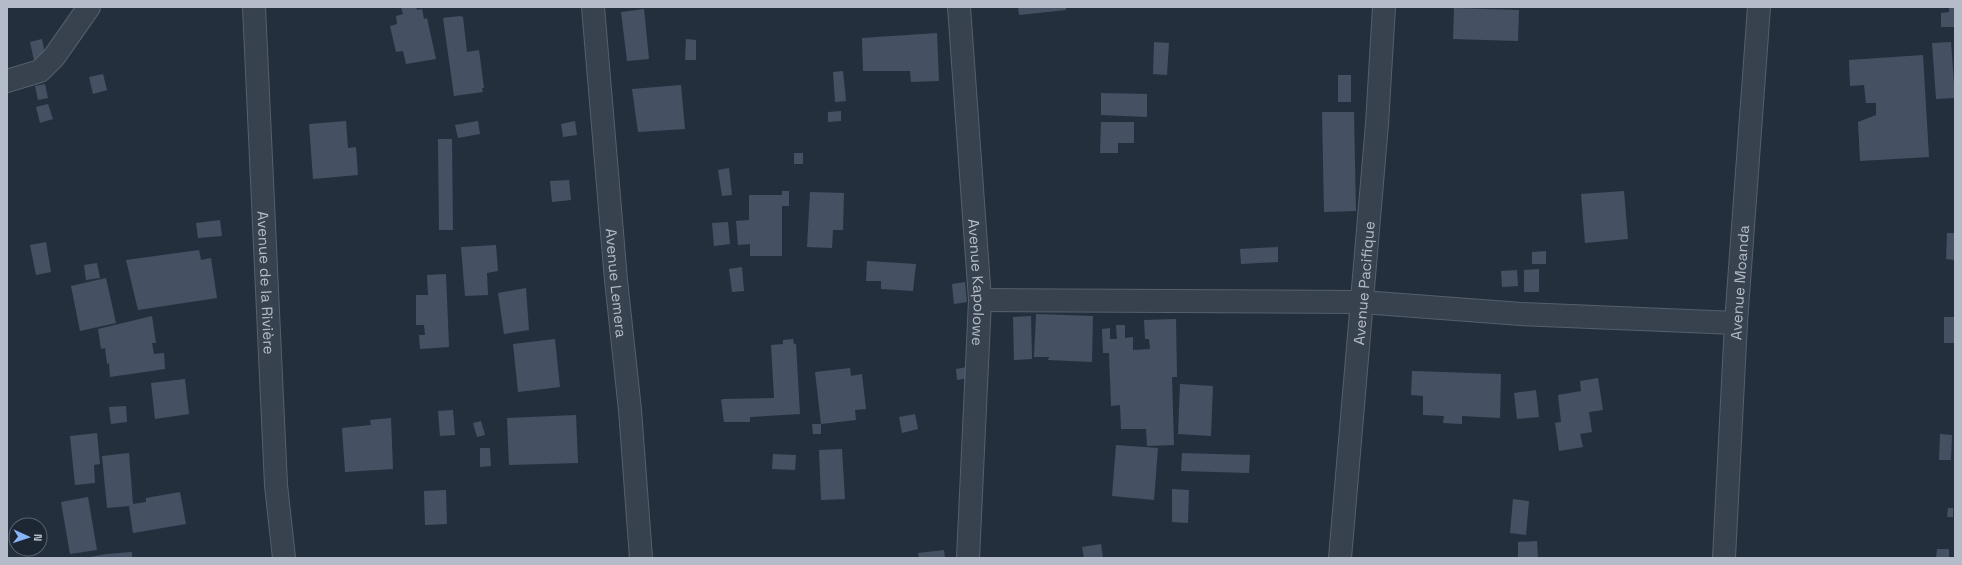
<svg xmlns="http://www.w3.org/2000/svg" width="1962" height="565" viewBox="0 0 1962 565" font-family="'Space Grotesk',sans-serif">
<style>
.building{fill:#455162}
.lines{fill:none;stroke-linecap:round;stroke-linejoin:round}
.minor-casing{stroke:#565f6c;stroke-width:24}
.minor{stroke:#38414e;stroke-width:22}
.labels{text-anchor:middle;dominant-baseline:central;stroke-width:4;stroke-linejoin:round;paint-order:stroke}
.street-label{font-size:15px;fill:#b4bcc9;stroke:#1d2633}
</style>
<rect width="100%" height="100%" fill="#242f3e"/>
<g class="building">
<polygon points="401,7 416,7 417,10 422,9 424,19 427,18 436,59 406,64 403,51 396,52 390,26 397,24 396,16 403,14"/>
<polygon points="1018,7 1066,7 1066,10 1019,15"/>
<polygon points="1949,7 1955,7 1955,27 1941,27 1941,13 1949,12"/>
<polygon points="1454,8 1519,10 1518,41 1453,39"/>
<polygon points="644,9 649,59 627,61 621,12"/>
<polygon points="460,16 463,17 467,52 479,50 484,88 482,88 483,92 454,96 443,18"/>
<polygon points="937,33 939,81 911,82 910,71 863,71 862,38"/>
<polygon points="42,39 47,63 35,65 30,42"/>
<polygon points="686,39 696,40 696,60 685,60"/>
<polygon points="1154,42 1169,43 1167,75 1153,74"/>
<polygon points="1951,42 1955,98 1936,99 1932,43"/>
<polygon points="1923,55 1929,157 1860,161 1858,122 1876,115 1876,103 1866,103 1864,85 1850,86 1849,60"/>
<polygon points="843,71 846,101 835,102 833,72"/>
<polygon points="103,74 107,90 93,94 89,77"/>
<rect x="1338" y="75" width="13" height="27"/>
<polygon points="45,84 48,98 38,100 35,86"/>
<polygon points="681,85 685,129 638,132 632,89"/>
<polygon points="1101,93 1147,94 1147,117 1101,115"/>
<polygon points="48,104 53,119 40,123 36,107"/>
<polygon points="841,111 841,121 828,122 828,112"/>
<polygon points="1322,112 1354,112 1356,211 1324,212"/>
<polygon points="346,121 348,148 356,147 358,175 313,179 309,124"/>
<polygon points="478,121 480,134 458,138 455,125"/>
<polygon points="575,121 577,135 563,137 561,124"/>
<polygon points="1101,122 1134,122 1134,143 1118,143 1118,153 1100,153"/>
<polygon points="438,139 452,139 453,230 439,230"/>
<rect x="794" y="153" width="9" height="11"/>
<polygon points="729,168 732,195 722,196 718,170"/>
<polygon points="569,180 571,200 552,202 550,181"/>
<polygon points="782,191 789,191 789,206 782,206 782,256 750,256 750,244 738,245 736,221 749,220 749,195 782,195"/>
<polygon points="1624,191 1628,239 1585,243 1581,194"/>
<polygon points="810,192 844,193 843,230 833,230 832,248 807,247"/>
<polygon points="220,220 222,236 198,238 196,223"/>
<polygon points="728,222 730,244 714,246 712,223"/>
<polygon points="1947,233 1955,233 1955,260 1946,259"/>
<polygon points="46,242 51,272 36,275 30,245"/>
<polygon points="496,245 498,271 487,273 488,295 465,296 461,247"/>
<polygon points="1278,247 1278,262 1241,264 1240,249"/>
<polygon points="199,250 201,260 211,258 217,298 138,310 126,260"/>
<polygon points="1546,251 1546,264 1532,264 1532,252"/>
<polygon points="867,261 916,264 913,291 881,289 881,281 866,281"/>
<polygon points="97,263 100,278 86,280 84,265"/>
<polygon points="742,267 744,291 732,292 729,269"/>
<polygon points="1539,269 1539,292 1524,292 1524,270"/>
<polygon points="1517,270 1518,286 1502,287 1501,271"/>
<polygon points="446,274 449,347 420,349 419,335 425,335 424,325 416,325 416,295 428,295 427,275"/>
<polygon points="106,278 116,323 80,331 71,286"/>
<polygon points="965,282 967,302 954,304 952,284"/>
<polygon points="526,288 529,330 504,334 498,293"/>
<polygon points="1036,314 1093,316 1092,362 1048,360 1049,357 1034,357"/>
<polygon points="152,316 156,343 152,343 154,354 164,353 165,369 110,377 109,363 107,364 105,348 101,349 98,329"/>
<polygon points="1031,316 1032,359 1014,360 1013,317"/>
<rect x="1944" y="317" width="11" height="26"/>
<polygon points="1176,319 1177,377 1172,377 1174,445 1147,446 1146,429 1121,429 1120,405 1111,406 1109,353 1103,353 1102,329 1110,328 1110,339 1117,339 1116,325 1125,325 1125,338 1133,337 1133,350 1150,349 1149,339 1145,339 1144,320"/>
<polygon points="555,339 560,387 518,392 513,344"/>
<polygon points="793,339 794,344 796,344 800,414 750,417 750,422 724,422 721,400 723,399 774,398 771,345 783,344 783,340"/>
<polygon points="967,367 969,378 957,380 956,369"/>
<polygon points="850,368 851,376 862,374 866,409 855,410 856,420 821,424 815,372"/>
<polygon points="1412,371 1501,374 1500,418 1462,416 1462,424 1443,423 1444,416 1423,415 1423,396 1411,395"/>
<polygon points="1598,378 1603,410 1589,412 1592,432 1580,434 1583,447 1559,451 1555,423 1561,422 1558,395 1581,391 1580,381"/>
<polygon points="185,379 189,414 155,419 151,383"/>
<polygon points="1180,384 1213,386 1211,436 1178,434"/>
<polygon points="1536,390 1539,417 1517,419 1514,393"/>
<polygon points="126,406 127,422 111,424 109,407"/>
<polygon points="453,410 455,435 440,436 438,411"/>
<polygon points="915,414 918,429 902,433 899,417"/>
<polygon points="576,415 578,463 509,465 507,418"/>
<polygon points="391,418 393,469 345,472 342,428 371,425 370,420"/>
<polygon points="481,421 485,435 477,437 473,423"/>
<polygon points="812,424 821,424 821,434 813,434"/>
<polygon points="97,433 100,464 94,465 95,483 75,485 70,436"/>
<polygon points="1940,434 1952,435 1951,460 1939,460"/>
<polygon points="1116,445 1158,448 1154,500 1112,496"/>
<polygon points="480,448 490,448 491,466 480,467"/>
<polygon points="842,449 845,499 821,500 819,450"/>
<polygon points="129,453 133,504 146,502 146,498 180,492 186,524 133,533 129,506 107,508 102,456"/>
<polygon points="1182,453 1250,455 1249,473 1181,471"/>
<polygon points="773,454 796,455 795,470 772,469"/>
<polygon points="1172,489 1189,490 1188,523 1172,522"/>
<polygon points="446,490 447,524 425,525 424,491"/>
<polygon points="88,497 97,550 70,554 61,502"/>
<polygon points="1513,499 1529,501 1526,535 1510,533"/>
<polygon points="1948,508 1953,508 1953,517 1947,517"/>
<polygon points="1537,541 1538,558 1518,558 1518,542"/>
<polygon points="1101,544 1103,558 1084,558 1082,547"/>
<polygon points="1937,549 1949,549 1949,558 1936,558"/>
<polygon points="944,550 945,558 919,558 918,553"/>
<polygon points="132,552 132,558 85,558 106,554"/>
</g>
<g class="lines">
<defs>
<g id="minor">
<path id="s1" d="M254 7 276 485 284 558"/>
<path id="s2" d="M593 7 616 280 630 410 641 558"/>
<path id="s3" d="M959 7 980 300 968 558"/>
<polyline points="7,81 40,71 54,57 89,7"/>
<polyline points="980,300 1362,302 1521,314 1736,323"/>
<path id="s4" d="M1340 558 1377 124 1384 7"/>
<path id="s5" d="M1724 558 1736 323 1759 7"/>
</g>
</defs>
<use href="#minor" class="minor-casing"/>
<use href="#minor" class="minor"/>
</g>
<g class="labels">
<g class="street-label">
<text stroke="none"><textPath href="#s3" startOffset="276">Avenue Kapolowe</textPath></text>
<text stroke="none"><textPath href="#s5" startOffset="276">Avenue Moanda</textPath></text>
<text stroke="none"><textPath href="#s1" startOffset="276">Avenue de la Rivière</textPath></text>
<text stroke="none"><textPath href="#s2" startOffset="277">Avenue Lemera</textPath></text>
<text stroke="none"><textPath href="#s4" startOffset="276">Avenue Pacifique</textPath></text>
</g>
</g>
<rect width="1962" height="565" fill="none" stroke="#b4bcc9" stroke-width="16"/>
<g transform="translate(28 537) rotate(93)"><circle r="19" fill="#1d2633" stroke="#59626f"/>
<path d="M0-3L7 15L0 10L-7 15Z" fill="#8ab4f8"/>
<text y="-6" font-size="11" font-weight="bold" text-anchor="middle" fill="#b4bcc9">N</text>
</g>
</svg>
